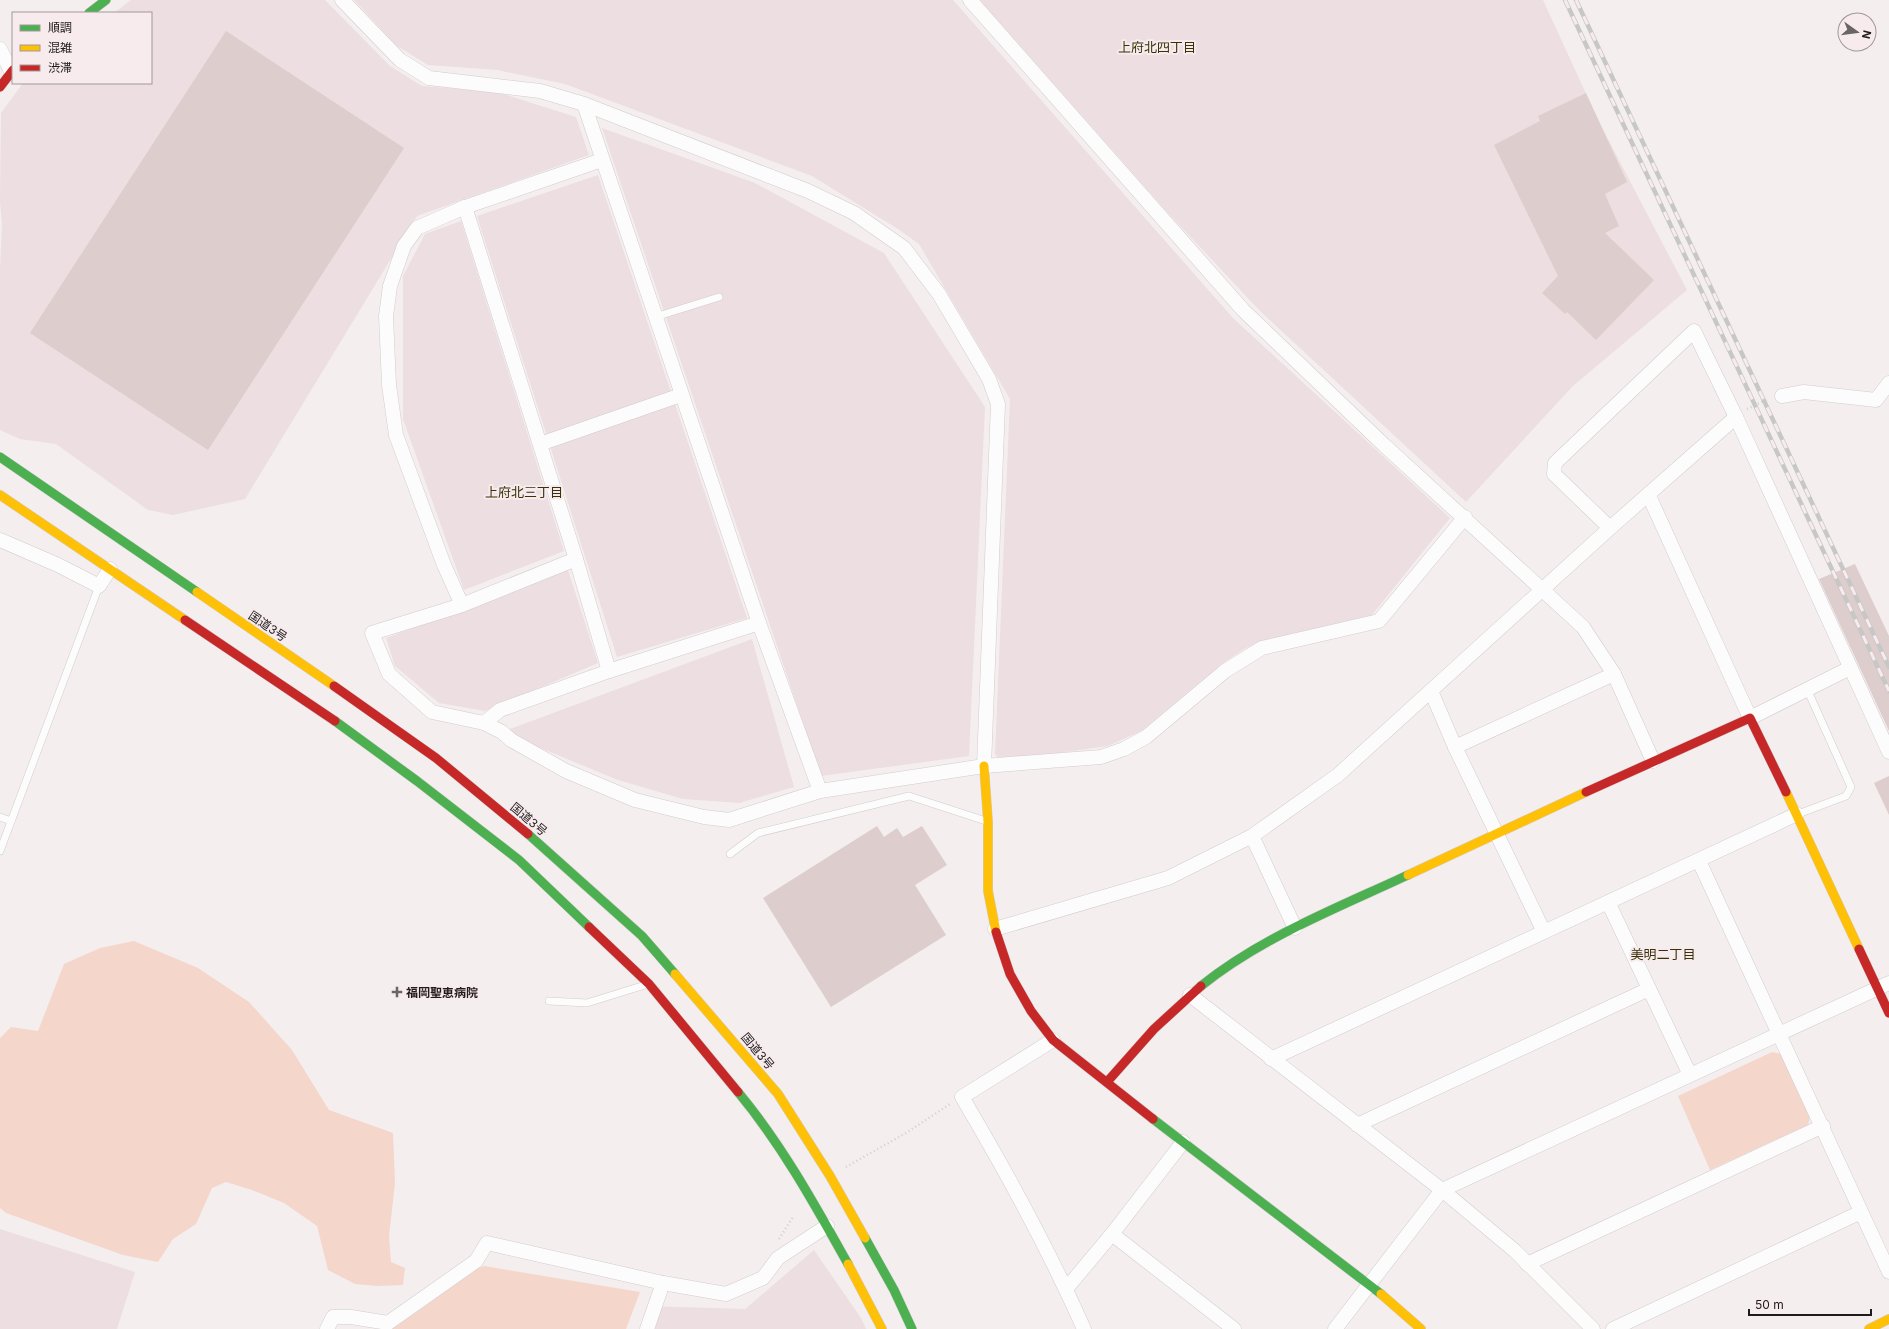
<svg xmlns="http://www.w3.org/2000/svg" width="1889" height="1329" viewBox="0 0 1889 1329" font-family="Inter,'Noto Sans JP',sans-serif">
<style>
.built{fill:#ecdee1}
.green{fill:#f5d6cb}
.building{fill:#ddcdcc}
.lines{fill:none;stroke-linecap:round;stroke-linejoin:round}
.lane-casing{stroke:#d1cccd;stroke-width:8}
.street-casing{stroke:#d1cccd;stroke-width:15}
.fast-casing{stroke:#d1cccd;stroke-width:10}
.slow-casing{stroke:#d1cccd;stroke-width:10}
.jam-casing{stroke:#d1cccd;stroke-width:10}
.path{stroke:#d3cfd0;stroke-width:2.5;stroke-dasharray:1 3;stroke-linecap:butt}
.lane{stroke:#fdfcfd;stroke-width:7}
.street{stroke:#fdfcfd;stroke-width:14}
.fast{stroke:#4caf50;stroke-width:9}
.slow{stroke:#ffc107;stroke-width:9}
.jam{stroke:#c62828;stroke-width:9}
.rail-casing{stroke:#c8c7c7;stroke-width:4.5}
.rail{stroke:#f7ebed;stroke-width:3;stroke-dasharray:9;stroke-linecap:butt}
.poi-dot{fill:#6a6566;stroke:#f7ebed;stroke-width:1.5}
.labels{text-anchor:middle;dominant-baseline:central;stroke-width:4;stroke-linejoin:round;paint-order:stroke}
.street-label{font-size:12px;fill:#1f1b1c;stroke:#f7ebed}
.poi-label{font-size:12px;font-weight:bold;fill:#1f1b1c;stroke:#f7ebed;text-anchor:start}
.neighbourhood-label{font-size:13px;fill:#393207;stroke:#f7ebed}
</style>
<rect width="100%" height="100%" fill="#f4eeef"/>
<g class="built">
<polygon points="131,0 325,0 390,66 422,86 497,92 576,117 589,155 417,216 245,499 173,515 148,510 56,444 20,439 0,430 0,270 2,224 0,202 1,113 23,83 151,83 151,13 114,13"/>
<polygon points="354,0 953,0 1233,318 1450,518 1372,615 1261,641 1244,649 1220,665 1141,731 1108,746 1037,756 998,757 995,754 1010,399 919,244 898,229 812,176 565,84 497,70 428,65 397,46"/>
<polygon points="980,0 1543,0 1600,124 1687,290 1573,386 1466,502 1259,310 1169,214"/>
<polygon points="602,128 755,183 884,253 985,407 969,756 821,776"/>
<polygon points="598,175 747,618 617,657 477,216"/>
<polygon points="461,221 564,551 464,590 403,419 403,276 425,234"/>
<polygon points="568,570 598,663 485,711 439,703 395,666 386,638"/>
<polygon points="752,639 794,787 739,803 683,799 618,780 502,732"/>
<polygon points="0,1229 135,1272 117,1329 0,1329"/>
<polygon points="814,1250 861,1318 866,1329 640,1329 647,1306 745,1309"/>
</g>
<g class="green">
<polygon points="134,941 198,968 249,1002 292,1050 329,1110 393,1133 395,1183 389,1236 391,1262 405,1268 403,1285 377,1286 355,1284 328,1270 317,1226 284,1203 252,1190 226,1182 212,1188 196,1224 173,1239 158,1262 123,1255 6,1213 0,1208 0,1038 11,1027 38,1031 64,964 100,948"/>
<polygon points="1772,1052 1781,1054 1810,1117 1808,1125 1710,1170 1678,1096"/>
<polygon points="484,1266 640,1292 626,1329 387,1329 447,1281"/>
</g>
<g class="building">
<polygon points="226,31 404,148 208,450 30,333"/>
<polygon points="1586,93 1627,182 1605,194 1619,226 1605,233 1654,280 1596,340 1567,312 1565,314 1542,293 1558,276 1494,145 1540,121 1538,116"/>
<polygon points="1855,564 1889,636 1889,731 1819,579"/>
<polygon points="1889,776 1889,815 1874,783"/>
<polygon points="877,826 884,837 897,828 903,837 922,826 947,865 915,885 946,935 831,1007 763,898"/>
</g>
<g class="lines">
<defs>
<g id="lane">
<polyline points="655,317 719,297"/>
<polyline points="1798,814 1846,796 1851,787 1807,689"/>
<polyline points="0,817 11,821"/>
<polyline points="0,851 99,586"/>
<polyline points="730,854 758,833 909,796 986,821"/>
<polyline points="549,1001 587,1003 645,985"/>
</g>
<g id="street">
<polyline points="342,0 400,60 429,78 540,91 584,104 808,191 854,213 904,248 939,294 989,379 998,404 984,766"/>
<polyline points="970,0 1243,310 1384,445 1583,627 1614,674 1653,761"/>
<polyline points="0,49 11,71"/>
<polyline points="584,104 759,623 820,791"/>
<polyline points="465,207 576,559 609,671"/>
<polyline points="1782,396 1804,392 1876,400 1889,383"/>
<polyline points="540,444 681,395"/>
<polyline points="1649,496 1750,718 1850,668"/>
<polyline points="1610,528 1554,474 1555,463 1694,331 1736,417 1889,752"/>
<polyline points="0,540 58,565 99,586 110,569"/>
<polyline points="576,559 462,605 444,565 396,435 389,385 386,316 390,286 404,246 417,228 465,207 602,160"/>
<polyline points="462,605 372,633 389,674 432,712 484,723"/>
<polyline points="759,623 609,671 500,710 484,723 502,732 511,740 566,771 635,800 704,817 729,820 820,791 984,766 1101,757 1124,749 1146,737 1225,671 1262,648 1379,621 1465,517"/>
<polyline points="1431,691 1455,747 1544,932"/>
<polyline points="1455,747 1614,674"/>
<polyline points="1252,836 1295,928"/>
<polyline points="1699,861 1889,1272"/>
<polyline points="1608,902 1690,1075"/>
<polyline points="995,929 1168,878 1252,836 1338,775 1610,528 1736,417"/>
<polyline points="1190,995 1442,1190 1515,1251 1593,1329"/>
<path d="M1053 1040 962 1097C1007 1173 1048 1248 1084 1329"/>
<polyline points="1271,1059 1797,814"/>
<polyline points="1357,1125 1649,989"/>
<polyline points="1112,1234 1234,1329"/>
<polyline points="1527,1264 1823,1126"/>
<polyline points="1066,1289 1112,1234 1183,1142"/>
<polyline points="327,1329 333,1317 351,1317 388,1323 476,1261 487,1243 663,1283 726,1294 763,1278 778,1258 827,1226"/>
<polyline points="647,1329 663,1283"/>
<polyline points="1335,1329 1442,1190 1889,983"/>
<polyline points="1613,1329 1861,1212"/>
</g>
<g id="fast">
<polyline points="89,13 106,0"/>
<polyline points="0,457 197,592"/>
<polyline points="335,721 417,781 519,860 589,927"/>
<polyline points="528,834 642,936 675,974"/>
<path d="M1201 986C1262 937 1337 908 1408 875"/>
<path d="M738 1092C782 1145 815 1205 848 1264"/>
<polyline points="1153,1119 1381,1294"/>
<polyline points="865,1238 894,1290 912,1329"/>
</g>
<g id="slow">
<polyline points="0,495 185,620"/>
<polyline points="197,592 334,686"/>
<polyline points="984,766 988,822 988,891 996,932"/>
<polyline points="1786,792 1859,949"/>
<polyline points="1408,875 1586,792"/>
<polyline points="675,974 778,1094 830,1176 865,1238"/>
<polyline points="848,1264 882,1329"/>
<polyline points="1381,1294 1421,1329"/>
<polyline points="1869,1329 1889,1319"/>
</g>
<g id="jam">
<polyline points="0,87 13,70"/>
<polyline points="185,620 335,721"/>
<polyline points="334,686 436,758 528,834"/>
<polyline points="1586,792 1750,718 1786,792"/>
<polyline points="589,927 649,984 738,1092"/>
<polyline points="996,932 1010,974 1031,1011 1053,1040 1153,1119"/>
<polyline points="1859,949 1889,1013"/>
<polyline points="1107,1082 1154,1029 1201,986"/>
</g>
</defs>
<use href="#lane" class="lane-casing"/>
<use href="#street" class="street-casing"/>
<use href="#fast" class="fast-casing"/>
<use href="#slow" class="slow-casing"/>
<use href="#jam" class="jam-casing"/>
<g class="path">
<polyline points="1747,409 1768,399"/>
<polyline points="846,1167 906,1133 950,1104"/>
<polyline points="779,1239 793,1217"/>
</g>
<use href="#lane" class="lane"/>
<use href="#street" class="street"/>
<use href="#fast" class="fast"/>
<use href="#slow" class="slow"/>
<use href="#jam" class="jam"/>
<defs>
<g id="rail">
<polyline points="1565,0 1889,691"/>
<polyline points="1576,0 1889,667"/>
</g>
</defs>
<use href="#rail" class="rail-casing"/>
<use href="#rail" class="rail"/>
</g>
<path class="poi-dot" d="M395 986h4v4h4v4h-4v4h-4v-4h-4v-4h4z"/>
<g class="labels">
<g class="street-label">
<text transform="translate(268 626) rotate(34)">国道3号</text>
<text transform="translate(529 819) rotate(40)">国道3号</text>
<text transform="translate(758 1051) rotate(50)">国道3号</text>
</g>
<g class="poi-label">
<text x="406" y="992">福岡聖恵病院</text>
</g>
<g class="neighbourhood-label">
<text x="1157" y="47">上府北四丁目</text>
<text x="524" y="492">上府北三丁目</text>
<text x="1663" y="954">美明二丁目</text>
</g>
</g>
<rect x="12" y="12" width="140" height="72" fill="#f7ebed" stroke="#a19899"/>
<rect x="20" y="25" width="20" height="6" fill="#4caf50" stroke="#a19899"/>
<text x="48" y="32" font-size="12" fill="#1f1b1c">順調</text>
<rect x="20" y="45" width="20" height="6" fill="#ffc107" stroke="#a19899"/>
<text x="48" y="52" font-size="12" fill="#1f1b1c">混雑</text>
<rect x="20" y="65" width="20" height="6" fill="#c62828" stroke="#a19899"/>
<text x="48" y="72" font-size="12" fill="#1f1b1c">渋滞</text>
<g transform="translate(1857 32) rotate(104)"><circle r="19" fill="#f7ebed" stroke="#a19899"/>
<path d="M0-3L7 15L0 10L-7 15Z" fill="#6a6566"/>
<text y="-6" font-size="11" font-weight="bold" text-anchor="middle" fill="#1f1b1c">N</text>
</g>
<path d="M1749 1309v6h122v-6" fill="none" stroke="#1f1b1c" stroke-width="2"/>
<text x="1755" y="1309" font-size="12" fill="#1f1b1c" stroke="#f7ebed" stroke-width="3" paint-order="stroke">50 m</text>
</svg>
